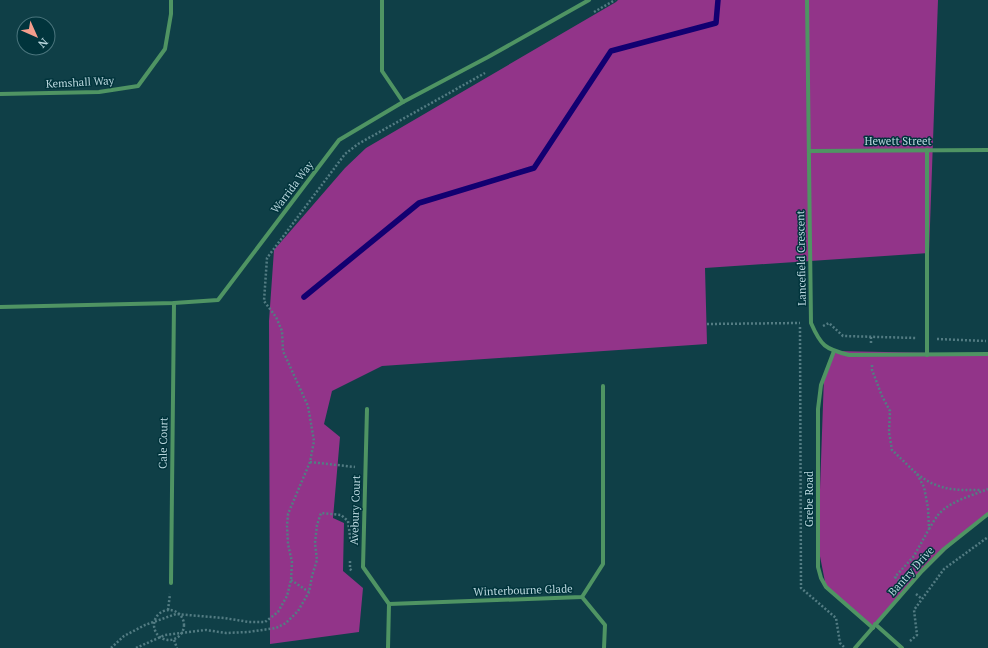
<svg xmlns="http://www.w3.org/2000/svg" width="988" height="648" viewBox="0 0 988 648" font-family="'PT Serif',serif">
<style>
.green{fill:#923489}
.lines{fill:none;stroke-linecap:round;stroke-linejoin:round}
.stream{stroke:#120071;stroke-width:5.5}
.path{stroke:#537c83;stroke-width:2.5;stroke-dasharray:2 2;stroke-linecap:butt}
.street{stroke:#4f9463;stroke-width:4}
.labels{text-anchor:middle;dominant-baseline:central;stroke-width:3;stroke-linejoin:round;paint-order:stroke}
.street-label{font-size:11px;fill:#bad7de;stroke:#01343c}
</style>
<rect width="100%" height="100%" fill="#0f3f47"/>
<g class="green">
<polygon points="618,0 938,0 929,253 705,268 707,344 382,366 332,391 324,424 340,437 333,518 344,523 343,571 363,588 359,632 270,644 269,321 274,250 345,168 366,148 616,2"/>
<polygon points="834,351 988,354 988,514 960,536 908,587 873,628 826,587 818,546 824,376"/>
</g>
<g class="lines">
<polyline class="stream" points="304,297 419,203 534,168 611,51 716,23 718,0"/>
<g class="path">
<polyline points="594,12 615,0"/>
<polyline points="707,324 800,323"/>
<polyline points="823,326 829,323 843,336 916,338"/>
<polyline points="800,327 801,588 836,618 840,643 845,648"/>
<polyline points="871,337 871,344"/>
<polyline points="937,339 986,341"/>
<polyline points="872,365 872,370 882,396 890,411 889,432 892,450 917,474 924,487 928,508 929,529 914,556 895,577 900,581"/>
<polyline points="310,462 355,467"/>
<path d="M917 474C923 478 928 482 934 484 949 491 965 490 981 490"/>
<path d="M929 529C932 524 935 519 938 515 950 501 971 496 988 489"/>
<polyline points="350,561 350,569 352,571"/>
<polyline points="291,580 309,592"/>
<polyline points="916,594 922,599"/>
<polyline points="168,610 170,594"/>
<circle cx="169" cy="625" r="15"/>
<polyline points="174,640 177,648"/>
<polyline points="910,641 917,635 914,610 944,569 988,537"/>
<polyline points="111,648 124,636 145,625 176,614 224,618 249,622 265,622 278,612 287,596 291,580 292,562 288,544 287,526 288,514 310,462 314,441 308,406 283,351 282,331 276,317 264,301 267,258 345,154 358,144 485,73"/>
<polyline points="136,648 165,635 206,630 226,633 248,632 276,628 286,623 298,611 309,592 312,576 317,560 315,543 317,525 321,513 341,515 348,521 351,544"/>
</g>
<g class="street">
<polyline points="382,0 382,71 403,102"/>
<path d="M807 0 811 323C821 346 825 349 849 355L988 354"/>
<polyline points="0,94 99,92 138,86 165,49 171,14 171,0"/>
<polyline points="927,150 927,355"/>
<polyline points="809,151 988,150"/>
<polyline points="0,307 174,303 218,300 339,140 403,102 488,57 589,0"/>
<polyline points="834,351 821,385 818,409 818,567 821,578 826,587 873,628"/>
<polyline points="367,409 363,567 389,604"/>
<polyline points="171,583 174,303"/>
<polyline points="582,597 605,625 604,648"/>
<polyline points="875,624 902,648"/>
<polyline points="388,648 389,604 582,597 603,564 603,386"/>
<polyline points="855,648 922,571 944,549 988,514"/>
</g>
</g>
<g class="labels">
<g class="street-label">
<text transform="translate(80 82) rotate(-3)">Kemshall Way</text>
<text x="898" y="141">Hewett Street</text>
<text transform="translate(292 187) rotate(-53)">Warrida Way</text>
<text transform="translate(801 258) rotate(-91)">Lancefield Crescent</text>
<text transform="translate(163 443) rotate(-89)">Cale Court</text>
<text transform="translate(809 499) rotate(-90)">Grebe Road</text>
<text transform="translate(355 510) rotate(-88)">Avebury Court</text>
<text transform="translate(911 571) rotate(-48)">Bantry Drive</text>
<text transform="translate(523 590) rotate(-2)">Winterbourne Glade</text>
</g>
</g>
<g transform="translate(36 36) rotate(135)"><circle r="19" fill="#01343c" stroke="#4b757d"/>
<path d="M0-3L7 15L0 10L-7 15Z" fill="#f49d8c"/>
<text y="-6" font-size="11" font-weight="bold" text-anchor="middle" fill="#bad7de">N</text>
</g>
</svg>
